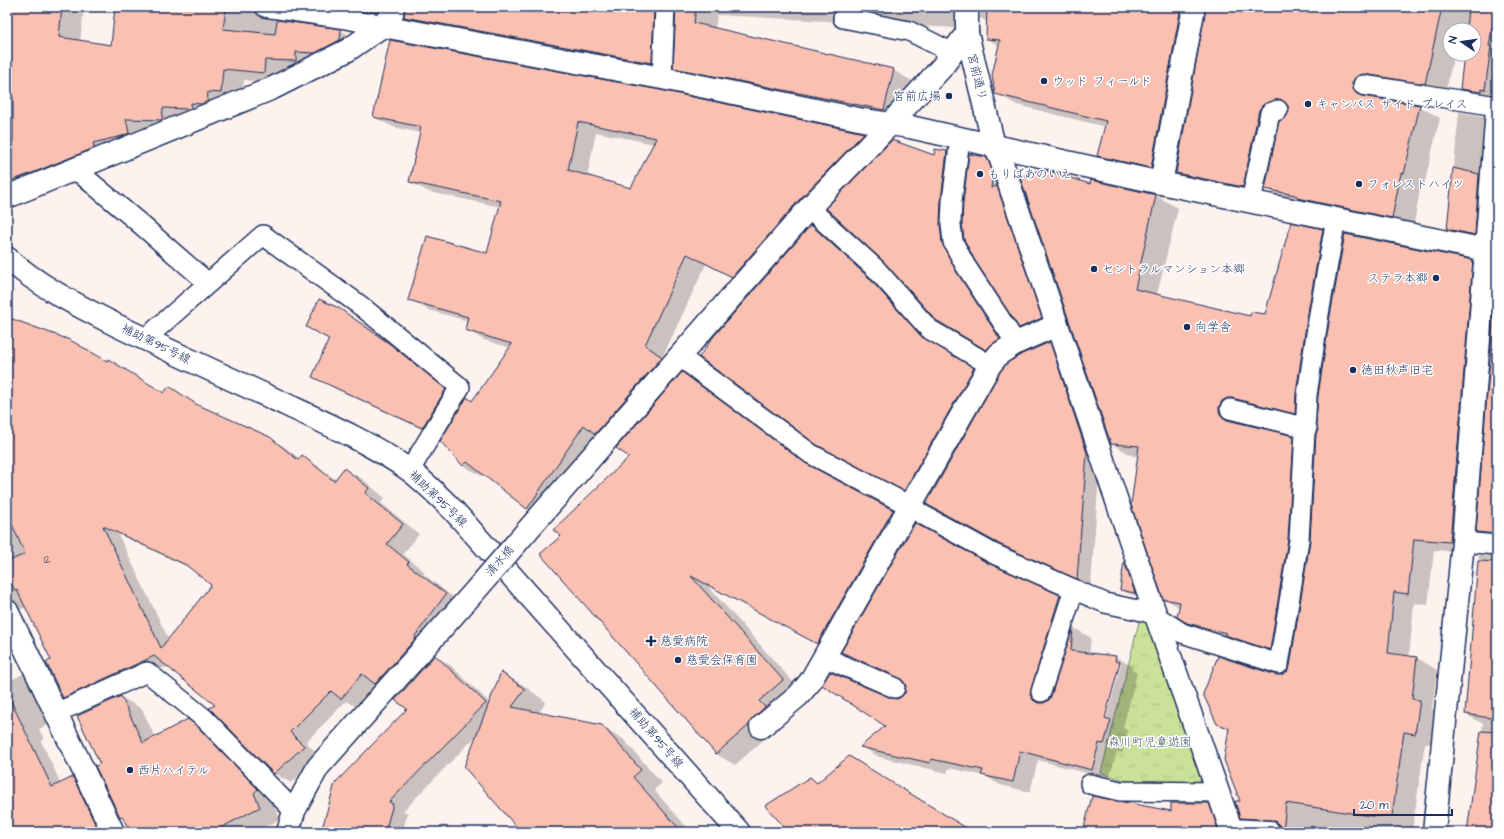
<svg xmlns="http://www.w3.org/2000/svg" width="1504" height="839" viewBox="0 0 1504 839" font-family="'Architects Daughter','Klee One',sans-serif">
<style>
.grass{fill:url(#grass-tufts);stroke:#72887b}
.shadow{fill:#0003;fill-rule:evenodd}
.building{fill:#fac0b1;stroke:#1b2f5e;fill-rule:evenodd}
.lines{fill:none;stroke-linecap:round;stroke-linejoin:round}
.service-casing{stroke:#1b2f5e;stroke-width:22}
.minor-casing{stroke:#1b2f5e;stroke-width:25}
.tertiary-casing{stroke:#1b2f5e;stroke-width:25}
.service{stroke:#fff;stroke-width:19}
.minor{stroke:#fff;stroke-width:22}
.tertiary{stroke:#fff;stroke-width:22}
.minor-bridge-casing{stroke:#1b2f5e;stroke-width:25;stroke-linecap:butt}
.minor-bridge{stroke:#fff;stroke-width:22}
.poi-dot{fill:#1b2f5e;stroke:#fff;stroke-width:1.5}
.labels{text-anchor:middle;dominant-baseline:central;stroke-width:3;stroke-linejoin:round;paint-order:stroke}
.number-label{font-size:10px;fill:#535373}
.street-label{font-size:12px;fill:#1b2f5e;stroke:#fff}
.poi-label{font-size:12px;fill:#1b2f5e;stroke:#fff;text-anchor:start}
.park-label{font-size:12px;fill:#475c6c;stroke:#fff}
</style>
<defs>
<pattern id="grass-tufts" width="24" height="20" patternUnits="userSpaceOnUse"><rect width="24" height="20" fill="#cae298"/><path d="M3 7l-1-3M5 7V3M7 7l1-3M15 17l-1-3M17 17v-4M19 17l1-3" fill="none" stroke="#adc285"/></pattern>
</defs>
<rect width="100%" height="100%" fill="#fef2ef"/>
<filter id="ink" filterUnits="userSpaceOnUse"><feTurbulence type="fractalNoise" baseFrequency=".025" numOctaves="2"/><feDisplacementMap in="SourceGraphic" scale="8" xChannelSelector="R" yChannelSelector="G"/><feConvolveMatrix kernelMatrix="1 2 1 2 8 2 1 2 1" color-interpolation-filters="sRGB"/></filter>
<g filter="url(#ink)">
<polygon class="grass" points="1140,618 1152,622 1204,774 1196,785 1133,783 1101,773"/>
<g class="shadow">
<polygon points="7,7 84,7 80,42 111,46 116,7 364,7 363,18 274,18 275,21 340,30 361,42 284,84 244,80 241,104 7,195 7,155 14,153 14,104 7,104"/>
<path d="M404 7H1497V103L1482 100 1461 89 1465 54H1474V30H1467L1468 26 1461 25 1460 30H1450V54H1454L1445 95H1372L1373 99 1419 106 1440 118 1424 185 1421 184 1413 229 1286 200 1265 188 1263 198 1197 185 1177 173 1207 9 1202 17 1171 179 1119 167 1098 155 1106 127 1017 105 996 93 1000 46 987 39 988 22 980 18V9L976 13 975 29 717 15 715 29 893 70 914 82 904 122 695 79 674 67 676 13 674 18 672 74 425 28 405 17V7ZM1287 114H1289L1287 118 1280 122 1282 117Z"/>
<path d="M659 91 864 134 882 144 751 287 706 264 663 356 680 369 546 519 527 508 484 474 482 476 464 466 441 441 443 439 334 388 313 376 330 340 307 327 340 311 362 323 411 357 465 402H472L511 348 484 340 466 330 468 321 428 310 410 299 487 255 501 207 429 192 410 182 421 133 393 127 374 117ZM596 132 654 144 631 190 587 177Z"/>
<polygon points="1459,112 1484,116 1497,124 1497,247 1471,242 1448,229"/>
<polygon points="935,150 947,152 959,159 952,231 1012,346 999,356 937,320 934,156"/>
<polygon points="985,158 1002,168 1058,328 1037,337 1020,327 975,259"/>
<path d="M1091 181 1156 196 1178 208 1157 295 1251 317 1266 315 1323 230 1344 242 1472 261 1493 273 1471 553 1434 550 1428 605 1414 603 1409 657 1417 658 1437 670 1432 709 1440 713 1435 745 1425 743 1412 832H1282V830L1262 829 1241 817 1242 802 1230 731 1218 724 1276 676H1282L1288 672 1292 661 1209 635 1187 622 1180 608 1164 598 1139 456H1133L1112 444 1090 185ZM1255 410 1318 426 1319 430 1316 450 1293 437 1241 424V419Z"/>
<polygon points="811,226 827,235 884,287 937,347 989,378 921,499 834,453"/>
<path d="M7 319 165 394 185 397 201 407 269 438 286 448 300 459 302 456 318 466 336 480 345 469 361 478 385 498 381 503 419 534 403 554 425 572 423 574 462 604 358 708 346 701 306 742 319 756 291 783 274 773 217 706 168 666 80 707 63 697 52 660 26 607 7 615ZM118 534 192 569 212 585 169 640Z"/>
<polygon points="1050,343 1063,351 1100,461 1091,585 1013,551 940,511"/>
<polygon points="1497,353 1497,543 1477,532"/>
<polygon points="682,373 701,384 819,472 706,584 801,691 772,728 768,736 735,765 716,754 563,536 631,457"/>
<polygon points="894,511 912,521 836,654 818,644"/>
<polygon points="1479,555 1497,556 1497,832 1447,832 1448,828 1468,831 1483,724 1466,714"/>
<polygon points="1125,563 1131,566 1142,597 1129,594 1121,590"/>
<path d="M989 565 1060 596 1077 606 1048 699V703L1052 696 1074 628 1091 638 1089 654 1116 657 1133 667 1132 670 1137 673 1123 728 1128 731 1122 753 1117 752 1109 779 1038 760 1030 792 1000 785 985 776 949 768 947 773 879 757 862 747 887 726 891 699 897 700 902 698 906 692 907 686 905 682 860 662 842 652ZM1119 664H1121L1105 723H1103Z"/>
<polygon points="435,656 450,665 490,703 502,673 523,685 546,702 538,714 602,726 623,739 662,783 654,790 691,832 522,832 477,735 403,811 408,813 402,832 322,832 409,709"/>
<polygon points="23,674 39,684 57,721 39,729 44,739 41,741 61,784 72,778 89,788 102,832 7,832 7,682"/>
<polygon points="121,697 142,709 155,737 188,720 209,732 277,801 274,805 280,819 256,832 131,832 101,764"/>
<polygon points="1208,804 1229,816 1235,832 1084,832"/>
<polygon points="442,825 461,832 439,832"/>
</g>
<g class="building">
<polygon points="7,7 62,7 59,37 111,45 115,7 204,7 226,9 223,29 275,34 277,20 284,21 341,29 340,40 315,53 296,52 296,61 265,60 264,73 223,69 221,93 208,92 207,102 201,104 191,103 191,108 188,109 163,108 162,120 126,119 129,133 122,136 93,143 94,148 27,175 7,182 7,154 13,152 13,97 9,97 8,64 7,64"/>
<polygon points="405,7 654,7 652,63 404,17"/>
<polygon points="676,7 696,7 694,23 894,69 884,110 673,68"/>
<polygon points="987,7 1181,7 1151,168 1097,156 1106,121 995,94 992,75 1000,40 986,39"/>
<polygon points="1206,7 1442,7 1425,84 1364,74 1359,75 1355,78 1352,83 1353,89 1356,93 1361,96 1420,105 1404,174 1401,173 1392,218 1297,198 1298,197 1295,195 1265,189 1279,121 1286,117 1289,112 1288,106 1285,102 1280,99 1266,103 1262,106 1259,110 1243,187 1176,173"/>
<polygon points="1468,7 1495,11 1489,46 1491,46 1485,90 1482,89 1482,92 1460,89 1464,54 1474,54 1474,30 1466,30"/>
<path d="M390 40 660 90 864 133 800 199 732 277 687 254 645 345 662 357 595 434 584 425 527 509 467 462 463 466 440 441 467 397 472 401 512 344 465 330 468 317 408 300 427 236 487 253 501 201 409 182 421 127 373 117ZM578 122 656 138 631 188 568 170Z"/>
<polygon points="892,140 934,155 935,149 947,151 941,200 940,224 942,243 956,271 1000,339 992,344 986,350 936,320 884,262 826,208"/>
<polygon points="969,154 986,157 989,162 993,174 991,188 997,186 1042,318 1019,328 974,259 964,239 962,224 963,202"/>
<polygon points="1453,168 1479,174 1475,235 1447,229"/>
<polygon points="1042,169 1090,184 1091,180 1156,195 1135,289 1250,316 1251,312 1265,314 1291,222 1323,229 1308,312 1296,393 1295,414 1232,398 1227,398 1222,401 1219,407 1219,412 1222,417 1227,420 1294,436 1288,539 1270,650 1225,635 1226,633 1187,623 1177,617 1180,602 1163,599 1131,505 1139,446 1111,444 1020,177"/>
<polygon points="811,225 868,277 921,336 974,368 904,491 817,445 699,357 714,336"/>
<polygon points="1345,234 1473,260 1450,542 1414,539 1408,594 1394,592 1388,653 1417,657 1412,699 1420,700 1415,734 1404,732 1392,816 1370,816 1286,803 1283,832 1281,832 1280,826 1275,821 1270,820 1240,818 1235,801 1240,801 1224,760 1229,728 1217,724 1203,694 1218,656 1276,675 1281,675 1287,672 1290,666 1310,541 1316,434 1318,430 1316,423 1318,396 1330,316"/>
<polygon points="1497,269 1497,534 1476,532"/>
<polygon points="319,299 339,308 390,344 446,389 422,428 312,377 329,339 306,327"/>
<path d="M7 317 70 340 107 361 108 359 164 393 169 386 196 404 270 437 298 460 302 455 334 481 344 468 369 488 365 493 403 524 387 544 409 562 407 564 446 594 415 636 416 638 375 684 362 674 341 699 331 691 290 732 304 746 274 774 209 708 215 705 154 656 63 698 46 662 51 660 17 590 15 591 7 574V562L25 554 7 513ZM103 526 186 565 211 585 161 648Z"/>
<polygon points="1050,342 1087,453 1077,579 999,544 926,504 1000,372 1007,363 1022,354"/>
<polygon points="682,372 805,463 893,510 817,644 691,576 783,680 759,701 765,707 753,718 749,725 716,754 540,554 561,536 553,530 629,457 616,448"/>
<polygon points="915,523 990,564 1060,595 1031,689 1030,695 1033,700 1038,703 1044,703 1049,700 1051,696 1073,627 1071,651 1116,656 1115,661 1120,662 1105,718 1111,720 1104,744 1099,743 1092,770 1020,751 1013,782 981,775 983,770 931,759 930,763 860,747 885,726 822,685 830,672 891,698 897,699 901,697 905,693 906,686 904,682 900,678 841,652"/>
<polygon points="1124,561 1135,593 1120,590"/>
<polygon points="1478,561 1497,562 1497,719 1465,714"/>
<polygon points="435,655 486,703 389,802 393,804 385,832 321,832 335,783 407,709 395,700"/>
<polygon points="501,672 525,689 512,707 602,725 641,770 633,777 682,832 521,832 464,767"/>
<polygon points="7,693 52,787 73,777 97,828 89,832 7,832"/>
<polygon points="121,696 143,743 188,719 198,727 258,789 254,793 260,807 213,832 130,832 122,816 120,817 95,766 100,764 77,716"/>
<polygon points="1481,731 1497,732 1497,832 1467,832"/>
<polygon points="849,756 973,832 789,832 765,806 810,777 817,783"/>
<polygon points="1092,796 1171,811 1171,803 1209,803 1219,832 1083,832"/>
</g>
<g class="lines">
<defs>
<g id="service">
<polyline points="265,7 346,19 372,24"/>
<polyline points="843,18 909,31 953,53"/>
<polyline points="662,78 665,7"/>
<polyline points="1363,85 1497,106"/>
<polyline points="960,139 952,201 951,224 953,242 965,265 1016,343"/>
<polyline points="75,169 138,222 208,283"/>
<polyline points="1251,201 1270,113 1278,110"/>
<polyline points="809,208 876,269 929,329 990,365"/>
<polyline points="145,339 263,235 361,306 460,387 410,470"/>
<polyline points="679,356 811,454 910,506 923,515 994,554 1105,603 1147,612 1156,616 1182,633 1279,664 1299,540 1307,395 1319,314 1336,219"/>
<polyline points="1230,409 1307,428"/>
<polyline points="1463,542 1497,545"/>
<polyline points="824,657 895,688"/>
<polyline points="1041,692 1074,589"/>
<polyline points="56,713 147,672 205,719 294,811"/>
<polyline points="1090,784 1120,791 1218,792"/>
</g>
<g id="minor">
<polyline points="967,7 967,33 994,146 1000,157 1156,616 1232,832"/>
<polyline points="372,24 662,78 863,120 910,127 1161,183 1486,250"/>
<polyline points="1161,183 1194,7"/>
<polyline points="7,197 273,88 348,50 381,27 392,14 393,7"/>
<polyline points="526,532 809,208 890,124 942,67 967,33"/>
<polyline points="7,611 113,832"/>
<polyline points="761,727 798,696 810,682 990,365 999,354 1016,343 1057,325"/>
<polyline points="1232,830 1269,832"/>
<polyline points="288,832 294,811 318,767 475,591"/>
<polyline points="1434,832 1463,542 1497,110"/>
</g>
<path id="tertiary" d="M7 258C41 288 79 306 120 327 176 354 233 380 289 406 330 425 372 444 409 470 425 482 440 497 454 511L739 832"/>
</defs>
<use href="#service" class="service-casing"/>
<use href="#minor" class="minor-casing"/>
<use href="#tertiary" class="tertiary-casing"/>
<use href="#service" class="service"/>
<use href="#minor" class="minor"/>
<use href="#tertiary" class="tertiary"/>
<defs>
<polyline id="minor-bridge" points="475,591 526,532"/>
</defs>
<use href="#minor-bridge" class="minor-bridge-casing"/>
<use href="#minor-bridge" class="minor-bridge"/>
</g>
</g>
<g class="poi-dot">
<circle cx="1044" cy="81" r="4"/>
<circle cx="949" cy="96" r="4"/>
<circle cx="1308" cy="104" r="4"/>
<circle cx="980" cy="174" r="4"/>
<circle cx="1359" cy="184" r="4"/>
<circle cx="1094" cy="269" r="4"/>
<circle cx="1436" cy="278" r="4"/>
<circle cx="1187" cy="327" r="4"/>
<circle cx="1353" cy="370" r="4"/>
<path d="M649 635h4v4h4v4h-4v4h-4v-4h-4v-4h4z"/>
<circle cx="678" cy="660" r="4"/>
<circle cx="130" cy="770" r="4"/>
</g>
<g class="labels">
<g class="number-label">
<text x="47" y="560">12</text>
</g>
<g class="street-label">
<text transform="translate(977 77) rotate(76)">宮前通り</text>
<text transform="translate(156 344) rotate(26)">補助第95号線</text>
<text transform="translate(438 499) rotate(44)">補助第95号線</text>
<text transform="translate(500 561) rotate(-49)">清水橋</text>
<text transform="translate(656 738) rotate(49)">補助第95号線</text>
</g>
<g class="poi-label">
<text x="1052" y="81">ウッド フィールド</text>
<text x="941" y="96" text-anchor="end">宮前広場</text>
<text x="1316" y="104">キャンパス サイド プレイス</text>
<text x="988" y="174">もりばあのいえ</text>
<text x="1367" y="184">フォレストハイツ</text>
<text x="1102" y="269">セントラルマンション本郷</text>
<text x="1428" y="278" text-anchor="end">ステラ本郷</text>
<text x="1195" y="327">向学舎</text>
<text x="1361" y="370">徳田秋声旧宅</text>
<text x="660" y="641">慈愛病院</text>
<text x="686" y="660">慈愛会保育園</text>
<text x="138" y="770">西片ハイテル</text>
</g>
<g class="park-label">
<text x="1150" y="742">森川町児童遊園</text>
</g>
</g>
<rect width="1504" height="839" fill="none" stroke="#fff" stroke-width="24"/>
<rect x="12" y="12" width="1480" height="815" fill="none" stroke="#1b2f5e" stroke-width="1.5" filter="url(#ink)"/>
<g transform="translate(1462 42) rotate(283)"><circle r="19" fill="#ffffff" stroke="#a4acbf"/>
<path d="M0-3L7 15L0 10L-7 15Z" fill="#1b2f5e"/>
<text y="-6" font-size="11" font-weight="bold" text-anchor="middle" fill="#1b2f5e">N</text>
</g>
<path d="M1354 809v6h98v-6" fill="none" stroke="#1b2f5e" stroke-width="2"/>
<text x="1360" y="809" font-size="12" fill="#1b2f5e" stroke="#ffffff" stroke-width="3" paint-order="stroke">20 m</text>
</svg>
